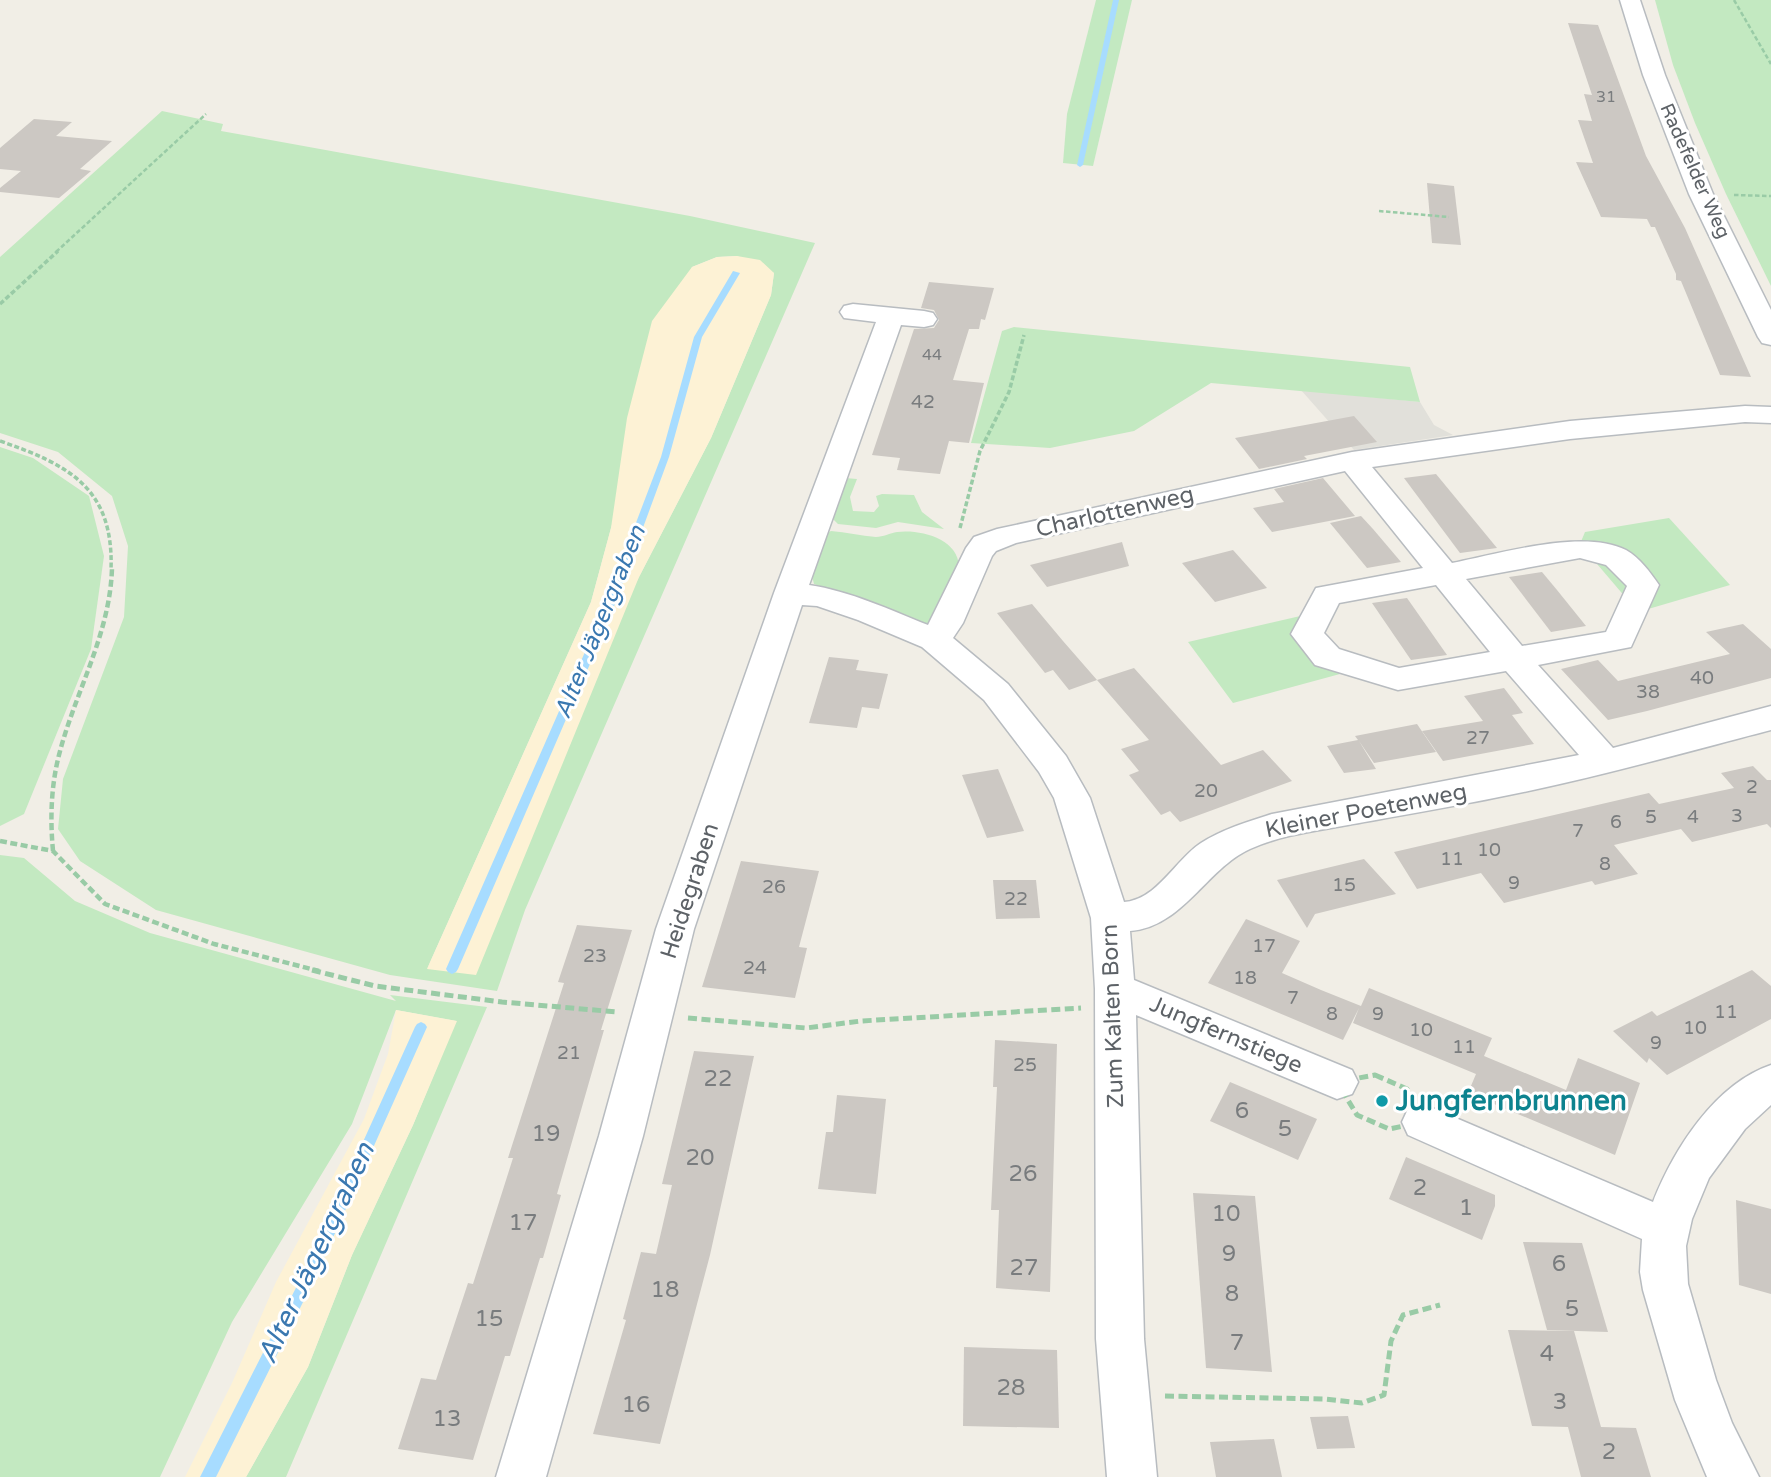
<svg xmlns="http://www.w3.org/2000/svg" width="1771" height="1477" viewBox="0 0 1771 1477" font-family="'Varela Round',sans-serif">
<style>
.industrial{fill:#e1e0da}
.green{fill:#c3e9c1;fill-rule:evenodd}
.sand{fill:#fdf2d5}
.lines{fill:none;stroke-linecap:round;stroke-linejoin:round}
.stream{fill:#a7dcff;fill-rule:evenodd}
.building{fill:#ccc8c3}
.minor-casing{stroke:#b8bcc0;stroke-width:3}
.path-far3{stroke:#99cba6;stroke-width:2.5;stroke-dasharray:4.5 2.5;stroke-linecap:butt}
.path-far2{stroke:#99cba6;stroke-width:3.5;stroke-dasharray:5 2.5;stroke-linecap:butt}
.path-far1{stroke:#99cba6;stroke-width:4.5;stroke-dasharray:7 3.5;stroke-linecap:butt}
.path{stroke:#99cba6;stroke-width:5;stroke-dasharray:9 4.5;stroke-linecap:butt}
.minor{fill:#fff;fill-rule:evenodd}
.culture-dot{fill:#0f9aa8;stroke:#fff;stroke-width:2.5}
.labels{text-anchor:middle;dominant-baseline:central;stroke-width:6;stroke-linejoin:round;paint-order:stroke}
.far-number-label{font-size:16px;fill:#797c7e}
.far-street-label{font-size:19px;fill:#5d6267;stroke:#fff}
.number-label{font-size:19px;fill:#797c7e}
.street-label{font-size:23px;fill:#5d6267;stroke:#fff}
.near-number-label{font-size:23px;fill:#797c7e}
.water-label{font-size:24px;font-style:italic;fill:#3a78b0;stroke:#fff}
.near-culture-label{font-size:28px;font-weight:bold;fill:#0d838f;stroke:#fff;text-anchor:start}
.near-water-label{font-size:28px;font-style:italic;fill:#3a78b0;stroke:#fff}
</style>
<rect width="100%" height="100%" fill="#f1eee6"/>
<polygon class="industrial" points="1301,390 1420,402 1434,425 1453,435 1354,450"/>
<g class="green">
<polygon points="1096,0 1132,0 1093,166 1063,163 1067,114"/>
<polygon points="1655,0 1771,0 1771,286 1726,194 1695,123 1673,65"/>
<path d="M162 111 223 124 221 131 690 216 815 243 525 910 497 991 390 975 156 910 80 861 58 829 63 779 124 617 128 546 112 496 58 452 0 433V257ZM737 256 774 273 771 295 711 438 639 577 427 969 591 602 611 528 692 267 717 257Z"/>
<polygon points="1014,327 1410,367 1420,402 1211,383 1134,431 1050,448 971,443 1002,331"/>
<polygon points="0,447 33,458 89,496 104,556 91,649 24,814 0,826"/>
<polygon points="845,478 857,479 850,497 853,511 874,512 879,506 876,496 882,494 914,495 922,512 944,529 898,522 876,528 838,524 831,517"/>
<polygon points="1669,518 1730,585 1638,612 1580,544 1585,532"/>
<path d="M831 531C846 532 861 536 876 537 883 537 890 533 897 532 921 529 958 539 959 566L929 623 924 624 814 584 812 576 825 534Z"/>
<polygon points="1309,614 1351,671 1233,703 1188,642"/>
<polygon points="0,855 24,858 75,901 150,933 396,1001 390,995 487,1007 286,1477 246,1477 308,1367 352,1255 413,1125 456,1021 396,1010 352,1124 232,1322 160,1477 0,1477"/>
</g>
<g class="sand">
<polygon points="737,256 760,260 774,273 771,295 711,438 639,577 476,975 427,969 591,602 611,528 627,418 652,321 692,267 717,257"/>
<polygon points="396,1010 457,1021 413,1125 352,1255 308,1367 246,1477 185,1477 232,1383 276,1282 364,1119 388,1054"/>
</g>
<g class="lines">
<g class="stream">
<polygon points="1113,0 1119,0 1083,165 1080,167 1077,165"/>
<polygon points="733,271 740,273 702,337 669,457 609,620 458,969 456,972 452,974 448,972 446,969 599,620 661,457 694,337"/>
<polygon points="421,1022 425,1024 427,1027 315,1278 216,1477 200,1477 305,1270 415,1027 417,1024"/>
</g>
</g>
<g class="building">
<polygon points="1568,23 1598,25 1646,156 1685,228 1751,377 1720,375 1681,281 1676,280 1676,274 1655,227 1651,227 1647,219 1601,217 1576,162 1593,163 1578,120 1592,121 1584,94 1592,95"/>
<polygon points="34,119 72,122 56,136 112,141 80,169 91,171 59,198 0,192 0,188 21,171 0,169 0,148"/>
<polygon points="1427,183 1454,186 1461,245 1432,243"/>
<polygon points="929,282 994,288 985,320 981,319 979,329 969,329 953,380 984,383 969,443 949,441 940,474 897,470 900,458 872,455 914,329 934,328 939,320 934,310 921,308"/>
<polygon points="1354,416 1377,442 1304,456 1307,459 1259,469 1235,438"/>
<polygon points="1436,474 1497,548 1460,553 1404,478"/>
<polygon points="1323,478 1355,516 1272,532 1253,508 1284,502 1274,489"/>
<polygon points="1361,516 1373,529 1401,562 1367,568 1330,523"/>
<polygon points="1122,542 1129,566 1047,587 1030,565"/>
<polygon points="1233,550 1267,588 1215,602 1182,563"/>
<polygon points="1542,572 1557,590 1586,626 1551,632 1509,577"/>
<polygon points="1407,598 1447,655 1411,660 1372,603"/>
<polygon points="1032,604 1063,641 1097,680 1069,690 1053,670 1045,673 997,613"/>
<polygon points="1743,624 1771,649 1771,678 1647,711 1608,720 1561,669 1598,660 1618,681 1730,654 1706,632"/>
<polygon points="829,657 859,660 856,670 888,674 879,709 862,707 857,728 809,723"/>
<polygon points="1134,668 1221,765 1263,750 1292,781 1180,822 1170,811 1161,815 1129,775 1139,771 1121,749 1149,740 1097,680"/>
<polygon points="1504,688 1523,713 1512,715 1534,744 1443,761 1422,731 1483,721 1464,696"/>
<polygon points="1417,724 1436,752 1374,763 1359,741 1376,769 1344,773 1327,746 1358,740 1355,736"/>
<polygon points="1753,766 1767,780 1771,780 1771,828 1767,824 1692,842 1681,829 1614,845 1638,874 1595,885 1592,881 1504,903 1481,873 1417,889 1394,852 1649,793 1659,804 1734,788 1721,773"/>
<polygon points="998,769 1024,831 987,838 962,775"/>
<polygon points="1364,859 1396,894 1315,914 1307,928 1277,880"/>
<polygon points="741,861 819,871 799,947 807,948 795,998 702,987"/>
<polygon points="993,880 1036,880 1040,918 996,919"/>
<polygon points="1246,919 1300,941 1282,973 1321,990 1361,1006 1369,988 1492,1038 1484,1056 1566,1090 1578,1058 1640,1083 1615,1155 1468,1093 1476,1074 1353,1023 1359,1008 1343,1040 1208,983"/>
<polygon points="577,925 632,930 601,1030 604,1030 557,1194 561,1195 543,1258 540,1258 510,1356 505,1356 473,1460 398,1449 421,1378 436,1380 468,1283 473,1284 513,1158 508,1158 564,983 558,982"/>
<polygon points="1752,970 1771,986 1771,1019 1667,1075 1649,1058 1647,1063 1613,1031 1652,1011 1657,1016"/>
<polygon points="995,1040 1057,1044 1050,1292 996,1288 999,1210 991,1210 997,1087 993,1087"/>
<polygon points="694,1051 754,1056 710,1255 660,1444 593,1434 626,1320 623,1319 641,1252 656,1254 672,1185 662,1184"/>
<polygon points="1230,1082 1317,1119 1298,1160 1210,1121"/>
<polygon points="837,1095 886,1099 876,1194 818,1189 826,1132 833,1132"/>
<polygon points="1406,1157 1495,1195 1495,1206 1482,1240 1389,1199"/>
<polygon points="1193,1193 1255,1196 1272,1372 1206,1368"/>
<polygon points="1736,1200 1771,1209 1771,1294 1739,1285"/>
<polygon points="1523,1242 1582,1243 1608,1332 1547,1330"/>
<polygon points="1508,1330 1574,1331 1601,1427 1636,1428 1651,1477 1581,1477 1568,1427 1532,1426"/>
<polygon points="964,1347 1057,1350 1059,1428 963,1426"/>
<polygon points="1348,1416 1355,1448 1317,1449 1310,1417"/>
<polygon points="1274,1439 1282,1477 1216,1477 1210,1442"/>
</g>
<g class="lines">
<defs>
<g id="minor">
<polygon points="1620,0 1640,0 1665,75 1713,194 1771,310 1771,345 1762,343 1758,337 1689,194 1643,75"/>
<path d="M853 304 924 311 933 313 937 319 933 325 924 327 901 325 809 585C850 591 890 610 928 625L966 548 974 537 997 529 1352 452 1570 421 1745 406 1771 407V423L1745 422 1570 439 1372 467 1452 563C1498 554 1584 528 1626 550 1640 558 1650 572 1659 585L1631 647 1538 665 1613 748 1771 706V730C1679 754 1587 780 1494 798 1445 808 1396 816 1348 825 1315 831 1281 835 1250 849 1206 869 1183 927 1130 931L1134 980 1352 1070 1358 1082 1352 1094 1337 1099 1136 1015 1144 1339 1157 1477H1107L1096 1339 1095 989 1091 918 1054 798 1039 772 984 700 922 647 858 620 817 606 802 605 694 929 643 1136 546 1477H496L599 1136 656 929 774 593 876 322 844 318 840 312 844 306ZM1345 471 1423 568 1316 588 1291 634 1315 665 1398 690 1506 671 1579 755 1272 814C1247 822 1223 829 1201 843 1176 859 1157 900 1124 902L1090 798 1066 756 1008 684 953 638 963 623 992 556 996 551 1016 543ZM1580 558 1606 565 1627 586 1606 632 1522 646 1466 579ZM1436 585 1490 652 1399 668 1339 649 1324 633 1339 603Z"/>
<path d="M1771 1065V1105L1745 1129 1709 1178 1692 1219 1686 1246 1688 1284 1716 1380 1732 1423 1759 1477H1707L1675 1400 1643 1290 1640 1272 1642 1239 1408 1135 1402 1122 1408 1109 1423 1104 1653 1202C1674 1149 1715 1084 1771 1065Z"/>
</g>
</defs>
<use href="#minor" class="minor-casing"/>
<g class="path-far3">
<polyline points="1734,0 1771,64"/>
<polyline points="1734,195 1771,196"/>
<polyline points="1379,211 1449,217"/>
<polyline points="56,252 206,114"/>
</g>
<g class="path-far2">
<polyline points="0,304 58,251"/>
<path d="M0 441C69 465 114 488 111 570"/>
<polyline points="960,528 980,451 1009,392 1024,335"/>
</g>
<g class="path-far1">
<polyline points="0,841 53,851 105,904 214,944 319,971"/>
<path d="M53 851C50 819 51 786 59 755 75 692 110 635 112 568"/>
</g>
<g class="path">
<polyline points="312,970 375,986 502,1002 617,1012"/>
<polyline points="688,1018 806,1028 861,1021 1081,1008"/>
<polygon points="1375,1075 1407,1089 1423,1122 1389,1129 1357,1115 1337,1082"/>
<polyline points="1165,1396 1324,1399 1362,1403 1384,1395 1391,1341 1403,1315 1440,1305"/>
</g>
<use href="#minor" class="minor"/>
</g>
<circle class="culture-dot" cx="1382" cy="1101" r="7"/>
<g class="labels">
<g class="far-number-label">
<text x="1606" y="97">31</text>
<text x="932" y="355">44</text>
</g>
<g class="far-street-label">
<text transform="translate(1695 171) rotate(66)">Radefelder Weg</text>
</g>
<g class="number-label">
<text x="923" y="402">42</text>
<text x="1702" y="678">40</text>
<text x="1648" y="692">38</text>
<text x="1478" y="738">27</text>
<text x="1752" y="787">2</text>
<text x="1206" y="791">20</text>
<text x="1737" y="816">3</text>
<text x="1651" y="817">5</text>
<text x="1693" y="817">4</text>
<text x="1616" y="822">6</text>
<text x="1578" y="831">7</text>
<text x="1489" y="850">10</text>
<text x="1452" y="859">11</text>
<text x="1605" y="864">8</text>
<text x="1514" y="883">9</text>
<text x="1344" y="885">15</text>
<text x="774" y="887">26</text>
<text x="1016" y="899">22</text>
<text x="1264" y="946">17</text>
<text x="595" y="956">23</text>
<text x="755" y="968">24</text>
<text x="1245" y="978">18</text>
<text x="1293" y="998">7</text>
<text x="1726" y="1012">11</text>
<text x="1332" y="1014">8</text>
<text x="1378" y="1014">9</text>
<text x="1695" y="1028">10</text>
<text x="1421" y="1030">10</text>
<text x="1656" y="1043">9</text>
<text x="1464" y="1047">11</text>
<text x="569" y="1053">21</text>
<text x="1025" y="1065">25</text>
</g>
<g class="street-label">
<text transform="translate(1115 512) rotate(-13)">Charlottenweg</text>
<text transform="translate(1366 811) rotate(-11)">Kleiner Poetenweg</text>
<text transform="translate(690 891) rotate(-72)">Heidegraben</text>
<text transform="translate(1113 1016) rotate(-92)">Zum Kalten Born</text>
<text transform="translate(1226 1035) rotate(23)">Jungfernstiege</text>
</g>
<g class="near-number-label">
<text x="718" y="1079">22</text>
<text x="1242" y="1111">6</text>
<text x="1285" y="1129">5</text>
<text x="546" y="1134">19</text>
<text x="700" y="1158">20</text>
<text x="1023" y="1174">26</text>
<text x="1420" y="1188">2</text>
<text x="1466" y="1208">1</text>
<text x="1226" y="1214">10</text>
<text x="523" y="1223">17</text>
<text x="1229" y="1254">9</text>
<text x="1559" y="1264">6</text>
<text x="1024" y="1268">27</text>
<text x="665" y="1290">18</text>
<text x="1232" y="1294">8</text>
<text x="1572" y="1309">5</text>
<text x="489" y="1319">15</text>
<text x="1237" y="1343">7</text>
<text x="1547" y="1354">4</text>
<text x="1011" y="1388">28</text>
<text x="1560" y="1402">3</text>
<text x="636" y="1405">16</text>
<text x="447" y="1419">13</text>
<text x="1609" y="1452">2</text>
</g>
<g class="water-label">
<text transform="translate(600 622) rotate(-68)">Alter Jägergraben</text>
</g>
<g class="near-culture-label">
<text x="1396" y="1101">Jungfernbrunnen</text>
</g>
<g class="near-water-label">
<text transform="translate(316 1253) rotate(-65)">Alter Jägergraben</text>
</g>
</g>
</svg>
